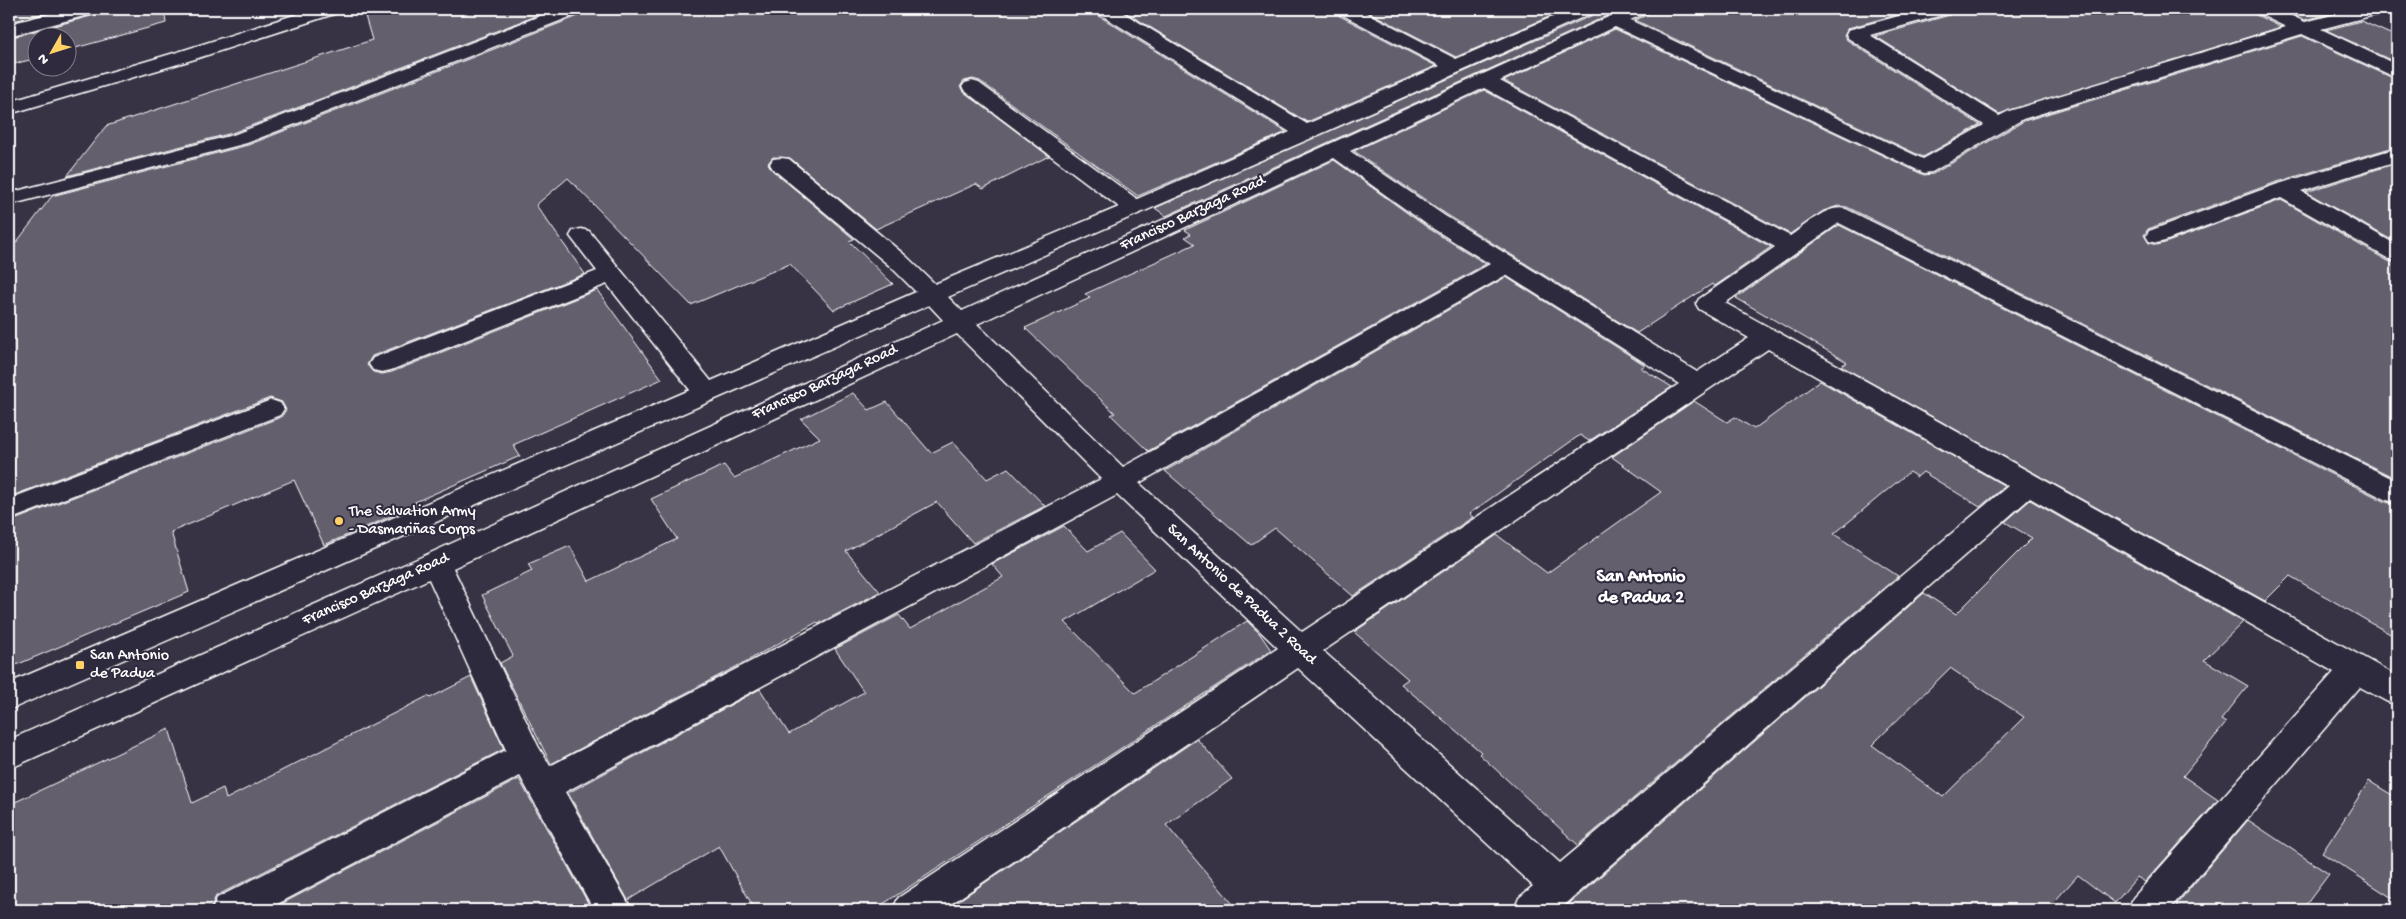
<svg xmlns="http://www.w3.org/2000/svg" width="2406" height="919" viewBox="0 0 2406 919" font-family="'Gochi Hand',sans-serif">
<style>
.building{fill:#635f6d;stroke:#fff;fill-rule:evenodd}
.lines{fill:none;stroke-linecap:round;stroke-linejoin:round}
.minor-casing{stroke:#fff;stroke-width:3}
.minor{fill:#2f2a3d;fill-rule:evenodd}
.poi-dot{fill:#ffd166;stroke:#2f2a3d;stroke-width:2}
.labels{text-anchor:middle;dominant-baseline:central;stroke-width:4;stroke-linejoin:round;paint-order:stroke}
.street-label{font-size:16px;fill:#fff;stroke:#2f2a3d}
.poi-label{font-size:16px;fill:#fff;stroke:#2f2a3d;text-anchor:start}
.neighbourhood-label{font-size:18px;font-weight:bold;fill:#fff;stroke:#2f2a3d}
</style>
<rect width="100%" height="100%" fill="#373345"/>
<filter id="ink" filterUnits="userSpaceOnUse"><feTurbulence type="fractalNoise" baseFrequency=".02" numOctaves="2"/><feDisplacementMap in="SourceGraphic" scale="10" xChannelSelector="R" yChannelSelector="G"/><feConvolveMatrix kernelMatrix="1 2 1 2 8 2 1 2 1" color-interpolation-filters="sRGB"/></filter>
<g filter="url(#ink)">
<g class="building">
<polygon points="9,9 62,9 9,22"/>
<polygon points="100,9 164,9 166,23 68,50 68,38 38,38 38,58 9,65 9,38 95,15"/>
<polygon points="363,9 553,9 232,133 67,176 106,126 372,40"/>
<polygon points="585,9 1096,9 1099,16 1286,132 1138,196 980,81 973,79 964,81 960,87 964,92 1049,156 983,189 976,184 876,229 790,158 773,157 768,163 772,170 854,239 849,241 893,284 834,310 790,264 691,305 568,178 536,205 585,274 372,356 367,365 373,372 382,374 392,372 597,290 662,379 513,445 520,456 415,502 417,505 324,545 294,480 171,532 189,592 9,668 9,522 281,417 286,410 282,402 270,398 9,497 9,252 52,196 248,145 581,15"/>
<polygon points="1120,9 1334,9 1338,15 1436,66 1307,122"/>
<polygon points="1363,9 1567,9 1456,57"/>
<polygon points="1597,9 1622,9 1166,216 1155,208 1593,15"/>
<polygon points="1651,9 1918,9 1848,28 1844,35 1847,40 1980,125 1923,157 1635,20 1647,15"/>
<polygon points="1954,9 2252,9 2256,15 2281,27 1999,114 1875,36 1950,15"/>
<polygon points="2281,9 2334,9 2340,11 2305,20"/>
<polygon points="2361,21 2397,37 2397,63 2326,30"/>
<polygon points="1615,29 1924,175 1933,174 2024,121 2302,36 2397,80 2397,146 2274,183 2148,229 2144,235 2149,243 2157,245 2165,243 2281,200 2388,261 2397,263 2397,479 1847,207 1838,206 1823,211 1790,234 1504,81"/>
<polygon points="1484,90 1771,247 1715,286 1712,284 1637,333 1446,214 1354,151"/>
<polygon points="1334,160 1428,228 1486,264 1148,451 1111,415 1115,413 1025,328 1090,298 1085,294 1195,244 1185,237 1191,234 1185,230"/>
<polygon points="2397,163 2397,243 2306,192"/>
<polygon points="1839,225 2386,502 2397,505 2397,638 2290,576 2265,601 1841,366 1847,362 1736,298"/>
<polygon points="1506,277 1645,365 1641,368 1672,387 1589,441 1580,435 1469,514 1473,517 1353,596 1275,528 1251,545 1165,471"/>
<polygon points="1820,381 2005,486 1980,507 1923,472 1917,477 1909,472 1834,534 1898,576 1578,845 1479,754 1481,752 1401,684 1408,679 1354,632 1497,535 1547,573 1661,492 1612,457 1694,401 1727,422 1735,417 1754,429"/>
<polygon points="853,393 869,410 887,402 931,453 953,442 987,479 1008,468 1045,506 973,543 937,502 846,551 880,592 818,624 817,622 743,663 551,764 500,663 513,656 482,595 532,571 528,564 570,546 589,581 677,539 651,499 724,465 734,478 820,438 801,419"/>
<path d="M2030 500 2243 622 2204 660 2248 686 2221 720 2226 723 2183 776 2218 800 2145 882 2137 877 2115 903 2078 875 2047 910H1562L1924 593 1956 614 2032 538 2005 522ZM1950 668 2024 717 1943 797 1872 745Z"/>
<polygon points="1064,526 1088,551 1120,533 1155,569 1065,622 1135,693 1247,621 1260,634 1271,650 874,910 755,910 719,846 628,900 568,793 760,689 789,734 864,692 835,649 899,615 910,629 1003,577 992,564"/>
<polygon points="471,677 504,749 216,896 210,910 9,910 9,805 169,729 192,803 223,788 226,799 428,696 430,698"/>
<polygon points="1197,739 1232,779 1166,825 1238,910 965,910 958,901"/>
<polygon points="519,779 592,910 270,910"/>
<polygon points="2369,781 2397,798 2397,901 2322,853"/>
<polygon points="2248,820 2329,874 2302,910 2184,910 2176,905"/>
</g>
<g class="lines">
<defs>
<g id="minor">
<polygon points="69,9 98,9 95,13 9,36 9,24"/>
<polygon points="313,9 340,9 337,13 195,59 9,114 9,102 181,51"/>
<polygon points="558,9 583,9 580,13 247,143 9,205 9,193 233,135"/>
<path d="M1098 9H1117L1307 124 1440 66 1339 13 1336 9H1359L1456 59 1571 9H1595L1592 13 1314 137 948 297 962 311 1626 9H1649L1646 13 1630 20 1923 159 1984 125 1848 38 1846 34 1848 30 1924 9H1952L1949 13 1870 35 1999 116 2009 111 2286 27 2257 13 2254 9H2277L2305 22 2356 9H2385L2382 13 2321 29 2397 65V78L2302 34 2023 119 1932 172 1924 173 1615 27 1500 81 1790 236C1806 226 1826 204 1846 209L2397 481V503L2387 500 1839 223 1725 303 2397 676V705L2386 701 2360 687 2169 910H2128L2133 898 2334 672 2030 498 1559 910H1514L1519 898 1533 886 1298 668 942 910H893L898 898 1278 648 1117 495 565 792 632 910H594L520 776 266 910H212L217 898 506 750 429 579 9 769V740L426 555 943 320 929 305 9 710V683L690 390 607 284 391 370 382 372 373 370 369 364 373 358 597 271 570 236 573 231 581 229 589 231 711 381 916 292 891 267 773 169 770 164 773 159 781 158 789 159 907 257 935 284 1119 207 965 91 962 87 965 83 972 81 979 83 1137 199 1290 132 1100 14ZM1484 88 1775 247 1699 299 1696 304 1699 309 1749 338 1697 372 1445 216 1350 151ZM1334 158 1429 226 1490 264 1123 467 977 324ZM1506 275 1679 384 1302 632 1139 483ZM957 334 1101 479 550 766 538 746 453 568ZM1768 349 2008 486 1560 863 1323 651Z"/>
<polygon points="2397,148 2397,161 2301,191 2397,245 2397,261 2389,259 2281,198 2165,241 2157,243 2149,241 2146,236 2149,231 2275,185"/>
<polygon points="271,400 280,403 284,409 280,415 9,520 9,499"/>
</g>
</defs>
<use href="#minor" class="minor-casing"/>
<use href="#minor" class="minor"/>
</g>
</g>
<g class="poi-dot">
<circle cx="339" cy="521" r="5"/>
<rect x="75" y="660" width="10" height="10" rx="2.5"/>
</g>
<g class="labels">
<g class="street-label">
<text transform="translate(1193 214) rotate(-25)">Francisco Barzaga Road</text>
<text transform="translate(825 383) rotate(-25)">Francisco Barzaga Road</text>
<text transform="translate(376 590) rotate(-24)">Francisco Barzaga Road</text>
<text transform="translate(1241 595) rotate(43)">San Antonio de Padua 2 Road</text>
</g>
<g class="poi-label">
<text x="349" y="512">The Salvation Army<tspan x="349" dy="18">- Dasmariñas Corps</tspan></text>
<text x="90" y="656">San Antonio<tspan x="90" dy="18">de Padua</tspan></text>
</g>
<g class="neighbourhood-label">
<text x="1641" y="577">San Antonio<tspan x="1641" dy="21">de Padua 2</tspan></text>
</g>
</g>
<rect width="2406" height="919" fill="none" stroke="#2f2a3d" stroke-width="30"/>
<rect x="15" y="15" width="2376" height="889" fill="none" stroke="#fff" stroke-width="2" filter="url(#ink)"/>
<g transform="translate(52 52) rotate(231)"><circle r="24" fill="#2f2a3d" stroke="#827f8b"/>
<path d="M0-4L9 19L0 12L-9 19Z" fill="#ffd166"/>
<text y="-8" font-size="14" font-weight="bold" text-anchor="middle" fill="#ffffff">N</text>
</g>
</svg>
